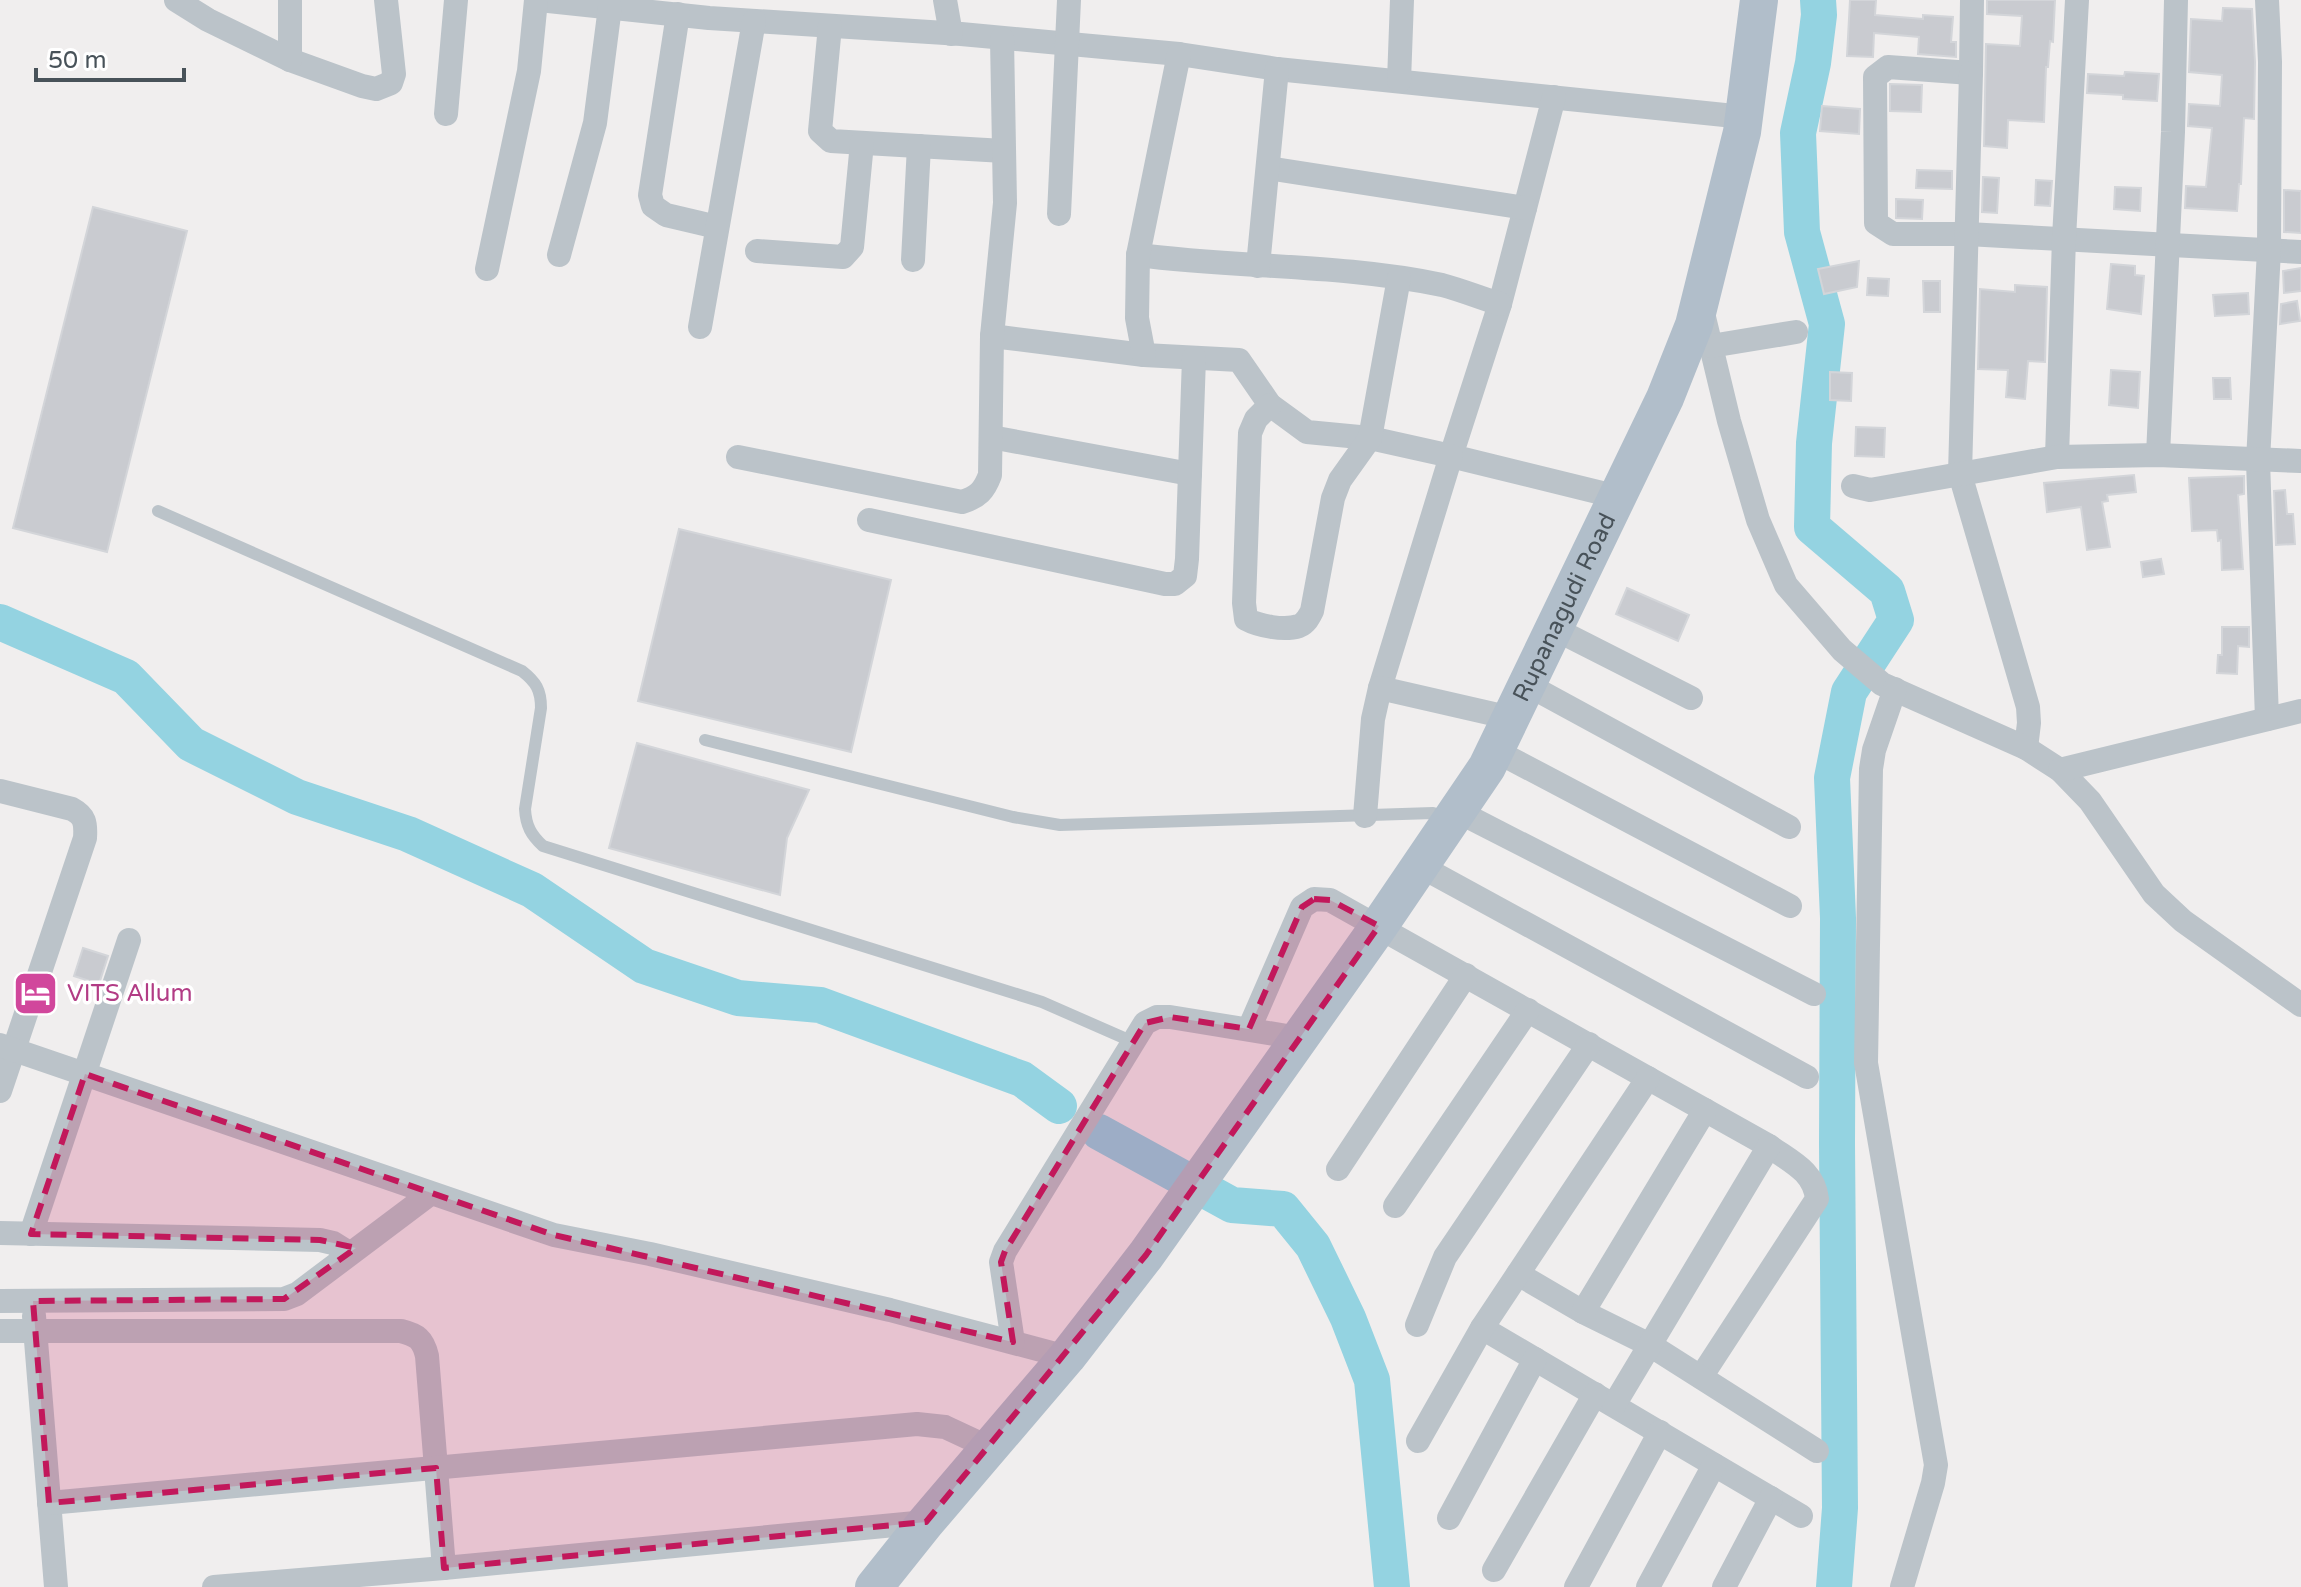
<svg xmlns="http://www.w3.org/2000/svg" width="2301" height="1587" viewBox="0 0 2301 1587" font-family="'Varela Round',sans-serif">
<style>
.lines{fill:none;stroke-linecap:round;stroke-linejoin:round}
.river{stroke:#94d3e1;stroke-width:36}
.building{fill:#c9cbd0;stroke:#d3d5d9;stroke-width:2}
.service{stroke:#bbc3c9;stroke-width:12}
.minor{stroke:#bbc3c9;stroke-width:24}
.primary{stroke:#b1beca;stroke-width:38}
.marked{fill:#c2185b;fill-opacity:0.2;stroke:#c2185b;stroke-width:6;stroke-dasharray:16 10;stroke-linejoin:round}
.labels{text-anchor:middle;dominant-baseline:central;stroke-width:7;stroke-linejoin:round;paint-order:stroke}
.street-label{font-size:24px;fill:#485259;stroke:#fff}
.hotel-label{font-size:24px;fill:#b23c85;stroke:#fff;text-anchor:start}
</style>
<rect width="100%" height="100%" fill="#f0eeee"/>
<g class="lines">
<g class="river">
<polyline points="1818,0 1819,15 1813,63 1798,133 1802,232 1827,324 1814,443 1812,527 1887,591 1896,620 1849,692 1832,778 1838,918 1837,1144 1840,1508 1834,1587"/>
<polyline points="0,622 126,677 191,744 297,797 408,834 532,890 644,966 738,998 820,1005 1022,1079 1059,1106"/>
<polyline points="1099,1132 1232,1205 1283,1209 1313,1246 1348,1318 1372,1380 1392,1587"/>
</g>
</g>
<g class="building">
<polygon points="1850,0 1876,0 1875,15 1923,19 1923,15 1953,17 1951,42 1956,42 1956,57 1918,54 1919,37 1874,33 1873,57 1847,56"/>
<polygon points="1987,0 2055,0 2053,42 2050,41 2048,67 2046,67 2044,122 2008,120 2007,148 1984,146 1986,44 2020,46 2022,16 1987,14"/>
<polygon points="2223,8 2252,9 2255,62 2254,119 2244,118 2241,184 2239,184 2237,211 2185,208 2186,186 2206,187 2212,128 2188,126 2189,104 2220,106 2222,75 2189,72 2191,19 2222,21"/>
<polygon points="2125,72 2159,74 2157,101 2123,99 2123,95 2087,93 2088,74 2124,76"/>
<polygon points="1890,84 1922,85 1921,112 1890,111"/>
<polygon points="1822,106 1860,109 1859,134 1820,131"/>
<polygon points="1917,170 1952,171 1952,189 1916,188"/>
<polygon points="1983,177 1999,178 1997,213 1982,212"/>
<polygon points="2036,180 2052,181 2050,206 2035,205"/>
<polygon points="2115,187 2141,188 2140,211 2114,209"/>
<polygon points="2284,190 2301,191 2301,233 2284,232"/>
<polygon points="1896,199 1923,200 1922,219 1896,218"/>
<polygon points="93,207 187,231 107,552 13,528"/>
<polygon points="1859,261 1857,287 1824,294 1818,269"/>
<polygon points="2111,264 2135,266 2135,275 2144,276 2141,314 2107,309"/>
<polygon points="2301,268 2301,291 2284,293 2283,271"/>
<polygon points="1868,278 1889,279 1888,296 1867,295"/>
<polygon points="1923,281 1940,281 1940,312 1924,312"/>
<polygon points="2015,285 2047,287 2045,362 2028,361 2025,399 2006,397 2008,370 1978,369 1980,289 2015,292"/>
<polygon points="2248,293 2249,314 2215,316 2213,295"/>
<polygon points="2297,301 2300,321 2280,324 2281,304"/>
<polygon points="2111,370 2140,372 2138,408 2109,405"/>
<polygon points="1830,372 1852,373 1851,401 1830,400"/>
<polygon points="2213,378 2230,378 2231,399 2214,399"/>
<polygon points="1856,427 1885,428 1884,457 1855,456"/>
<polygon points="2134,475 2136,492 2107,495 2108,501 2102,502 2110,547 2087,550 2081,507 2047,512 2044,483"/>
<polygon points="2244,476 2244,494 2238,495 2243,569 2222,570 2221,540 2218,541 2217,530 2192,531 2189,478"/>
<polygon points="2285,490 2287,514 2293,514 2295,544 2276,545 2274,491"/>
<polygon points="679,529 891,580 851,752 638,701"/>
<polygon points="2161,559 2164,574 2143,577 2141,562"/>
<polygon points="1627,588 1689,615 1678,641 1616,614"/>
<polygon points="2222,627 2249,627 2249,647 2238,646 2237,674 2217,673 2218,655 2222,655"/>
<polygon points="637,743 809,790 787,838 780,895 609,848"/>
<polygon points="83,948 108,956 99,984 74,976"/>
</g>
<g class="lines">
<g class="service">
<path d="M158 511 522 671C536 682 541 690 541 708L525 809C526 826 531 835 543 846L1042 1002 1131 1041"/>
<polyline points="705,740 1013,817 1060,825 1433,813 1447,817"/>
</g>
<g class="minor">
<polyline points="176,0 208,20 290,60 362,86 376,89 391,83 394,74 386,0"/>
<polyline points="290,0 290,60"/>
<polyline points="539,0 709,18 961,34 1179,54 1277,69 1744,117"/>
<polyline points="945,0 951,34"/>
<polyline points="1972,0 1971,73 1888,67 1875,77 1876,223 1893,234 1967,234 2301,252"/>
<polyline points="2267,0 2270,62 2269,250 2258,461 2267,719"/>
<polyline points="678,14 650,195 653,206 666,215 717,227"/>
<polyline points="830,26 820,131 831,141 1004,151"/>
<polyline points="1971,73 1960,474 2028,707 2029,723 2026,748"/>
<polyline points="1399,81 1402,0"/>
<polyline points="1554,97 1500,304 1451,456 1618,497"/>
<polyline points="446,114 456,0"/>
<polyline points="1268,168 1525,208"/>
<polyline points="1059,214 1069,0"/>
<polyline points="757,251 843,257 852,247 862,143"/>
<polyline points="559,255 595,123 610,7"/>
<path d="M1138 255C1239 268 1342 264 1442 285 1461 290 1481 298 1500 304"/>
<polyline points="913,260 919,146"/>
<polyline points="1258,266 1277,69"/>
<polyline points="487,269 529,71 536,0"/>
<polyline points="1702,309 1729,421 1758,520 1786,585 1842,650 1882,684 2026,748 2060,770 2090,801 2154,894 2183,921 2301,1005"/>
<polyline points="700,327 754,21"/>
<polyline points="992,336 1144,355 1239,360 1270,405 1307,432 1370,438 1451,456 1380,688"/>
<polyline points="1711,346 1796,332"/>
<polyline points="1144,355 1137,318 1138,255 1179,54"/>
<path d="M1270 405 1256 419 1250 433 1244 603 1246 619C1259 626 1284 631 1299 626 1306 623 1309 617 1312 611L1333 498 1340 480 1370 438 1399 278"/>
<polyline points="991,437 1190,474"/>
<polyline points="2158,455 2173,132 2176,0"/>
<path d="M738 457 962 502C978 497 984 491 990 475L992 336 1005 203 1002 39"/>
<polyline points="2057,457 2064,238 2077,0"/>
<polyline points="1853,486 1870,490 2057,457 2158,455 2301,461"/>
<polyline points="869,520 1165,584 1175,584 1185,576 1187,559 1194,358"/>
<polyline points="1555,629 1691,698"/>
<polyline points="1528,685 1789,827"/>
<polyline points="1895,689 1874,750 1871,769 1866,1063 1936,1465 1933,1483 1902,1587"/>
<polyline points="1496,751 1790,906"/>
<polyline points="2060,770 2301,711"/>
<path d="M0 791 72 809C85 816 86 823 85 838L0 1091"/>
<polyline points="1457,811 1814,994"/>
<polyline points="1365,816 1373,719 1380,688 1511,718"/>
<polyline points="1420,866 1807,1077"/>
<path d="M1249 1029 1302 907 1314 899 1330 900 1769 1146C1791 1162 1814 1171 1817 1199L1701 1377"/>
<polyline points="0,1045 554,1235 650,1254 890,1310 1067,1357"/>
<polyline points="1338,1169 1466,975"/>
<polyline points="1395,1206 1528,1010"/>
<polyline points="0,1233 320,1240 333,1243 349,1253"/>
<polyline points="31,1234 129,940"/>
<polyline points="1518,1274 1583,1312 1650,1345 1817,1451"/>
<polyline points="0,1301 284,1299 297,1294 430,1194"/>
<polyline points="1583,1312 1705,1110"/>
<polyline points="34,1316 56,1587"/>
<polyline points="1417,1325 1445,1257 1589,1044"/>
<polyline points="1482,1328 1801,1516"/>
<path d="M0 1331H401C417 1335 423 1339 427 1356L444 1568"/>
<polyline points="1013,1342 1001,1262 1005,1251 1145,1023 1157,1017 1170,1017 1299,1038"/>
<polyline points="1614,1405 1769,1146"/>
<polyline points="1418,1441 1482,1328 1648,1078"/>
<polyline points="49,1503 917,1424 945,1427 990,1448"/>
<polyline points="1449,1518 1535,1359"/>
<polyline points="1494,1570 1595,1394"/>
<polyline points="214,1587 444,1568 926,1522"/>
<polyline points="1576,1587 1660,1432"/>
<polyline points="1648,1587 1714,1465"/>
<polyline points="1724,1587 1771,1498"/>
</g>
<path class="primary" id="s1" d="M874 1587 926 1522 1067 1357 1146 1255 1379 926 1487 767 1665 398 1694 325 1742 132 1759 0"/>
</g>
<path class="marked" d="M1314 899 1330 900 1379 926 1146 1255 926 1522 444 1568 436 1468 49 1503 33 1301 284 1299 356 1248 320 1240 31 1234 85 1074 554 1235 1013 1342 1001 1262 1005 1251 1145 1023 1170 1017 1249 1029 1302 907Z"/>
<defs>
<symbol id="hotel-square" viewBox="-11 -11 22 22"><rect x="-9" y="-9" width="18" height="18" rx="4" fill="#d1479c" stroke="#fff"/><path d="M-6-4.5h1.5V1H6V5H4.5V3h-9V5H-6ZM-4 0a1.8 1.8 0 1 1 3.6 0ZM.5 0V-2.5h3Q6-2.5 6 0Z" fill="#fff"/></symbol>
</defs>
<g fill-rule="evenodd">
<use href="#hotel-square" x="10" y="968" width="51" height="51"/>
</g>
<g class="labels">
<g class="street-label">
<text stroke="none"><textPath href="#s1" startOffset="1202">Rupanagudi Road</textPath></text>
</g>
<g class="hotel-label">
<text x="67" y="993">VITS Allum</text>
</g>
</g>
<path d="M36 68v12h148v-12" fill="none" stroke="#485259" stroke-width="4"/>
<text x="48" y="68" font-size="24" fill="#485259" stroke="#ffffff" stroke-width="6" paint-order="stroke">50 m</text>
</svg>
